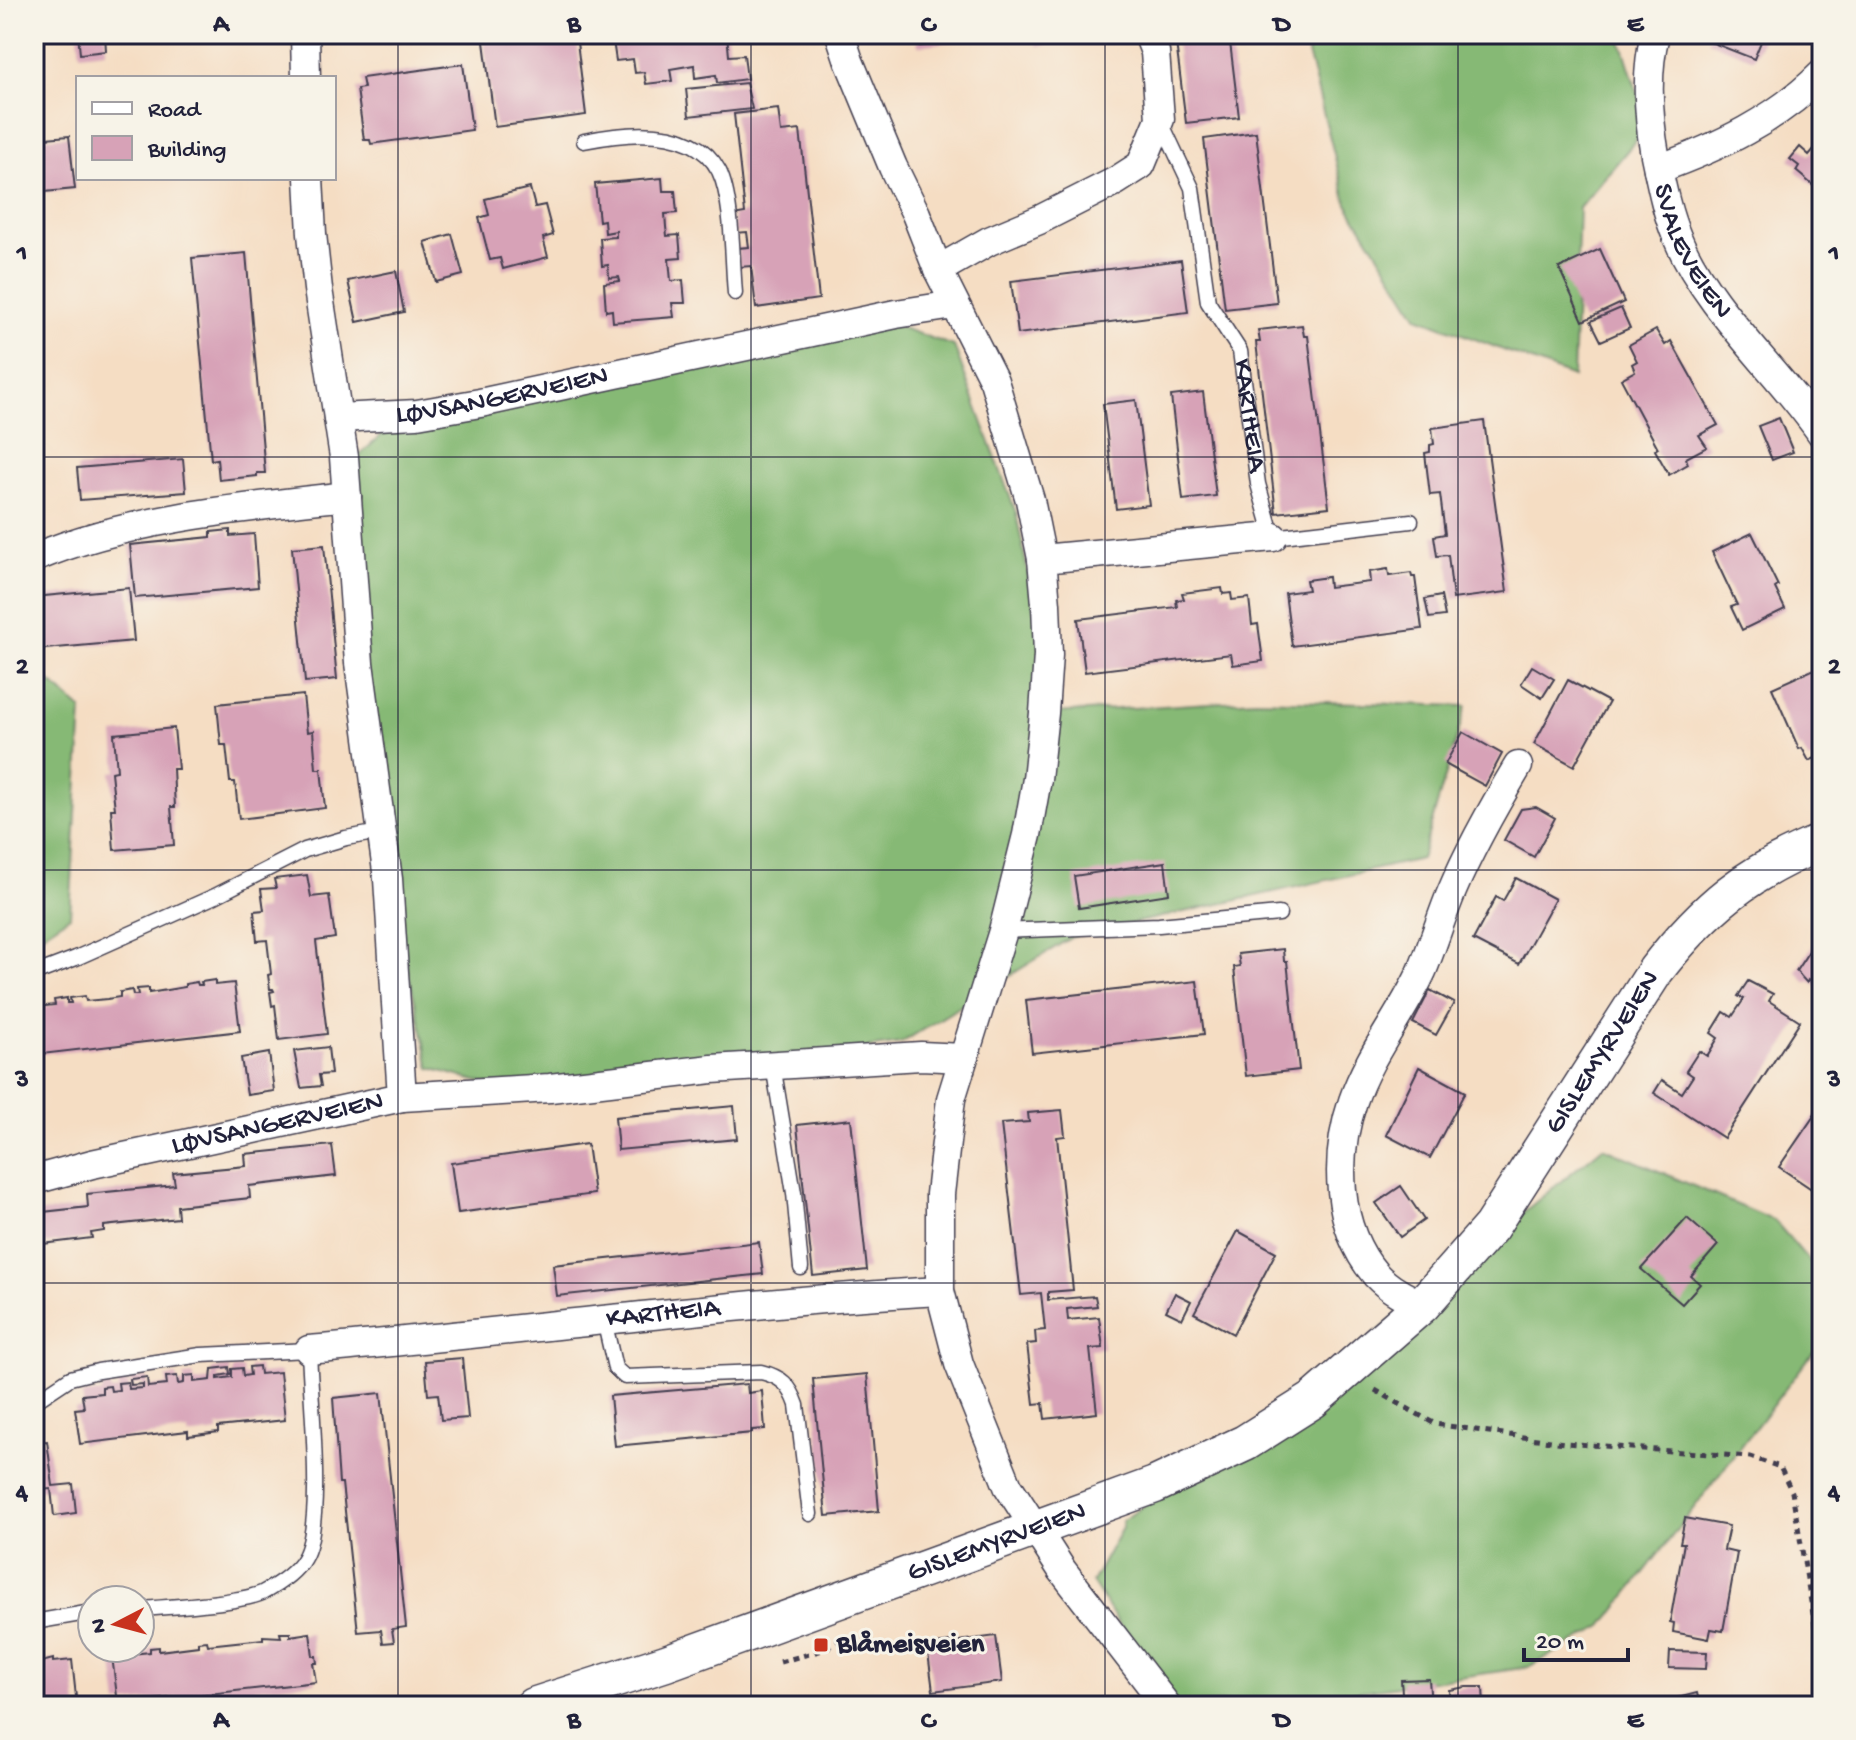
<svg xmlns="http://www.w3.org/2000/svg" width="1856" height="1740" viewBox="0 0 1856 1740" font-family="'Gochi Hand',sans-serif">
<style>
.forest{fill:#86b974;stroke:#546e58;stroke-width:2}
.building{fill:#d7a2b7}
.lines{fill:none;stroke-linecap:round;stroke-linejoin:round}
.service-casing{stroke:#423e4f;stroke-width:17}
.minor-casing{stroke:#423e4f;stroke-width:31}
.tertiary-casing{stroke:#423e4f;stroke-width:39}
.path{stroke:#423e4f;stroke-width:5;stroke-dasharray:6 6;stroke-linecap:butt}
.service{stroke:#fff;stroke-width:14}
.minor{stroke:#fff;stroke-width:28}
.tertiary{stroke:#fff;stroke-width:36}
.grid{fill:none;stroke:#22223b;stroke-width:2;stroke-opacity:0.55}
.poi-dot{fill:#c8321e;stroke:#f7f3e8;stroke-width:3}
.labels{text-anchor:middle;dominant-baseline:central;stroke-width:6;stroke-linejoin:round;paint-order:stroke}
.street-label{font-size:28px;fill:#22223b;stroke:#f7f3e8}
.poi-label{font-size:28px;font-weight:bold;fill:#22223b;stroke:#f7f3e8;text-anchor:start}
.neatline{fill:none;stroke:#22223b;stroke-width:3}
.grid-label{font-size:26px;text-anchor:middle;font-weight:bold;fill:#22223b}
</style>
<rect width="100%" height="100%" fill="#f7f3e8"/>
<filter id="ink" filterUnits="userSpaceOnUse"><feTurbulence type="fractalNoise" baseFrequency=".0125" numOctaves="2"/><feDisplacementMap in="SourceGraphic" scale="16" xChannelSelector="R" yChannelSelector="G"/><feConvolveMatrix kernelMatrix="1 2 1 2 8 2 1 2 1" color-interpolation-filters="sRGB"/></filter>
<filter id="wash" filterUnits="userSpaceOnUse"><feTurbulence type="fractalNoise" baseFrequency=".006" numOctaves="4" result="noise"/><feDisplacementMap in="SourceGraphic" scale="32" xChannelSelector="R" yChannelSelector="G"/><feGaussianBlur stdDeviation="1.8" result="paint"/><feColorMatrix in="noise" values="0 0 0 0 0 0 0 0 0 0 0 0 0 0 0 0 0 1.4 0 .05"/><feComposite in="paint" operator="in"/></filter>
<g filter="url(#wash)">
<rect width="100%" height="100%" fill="#f5ddc3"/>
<g class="forest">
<polygon points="1303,34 1619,34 1648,126 1579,208 1573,377 1418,317 1347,204"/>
<polygon points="865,315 954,346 1016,513 1056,713 1255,700 1466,706 1421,859 1072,937 901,1043 710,1071 507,1090 430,1068 385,868 347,467 399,419"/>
<polygon points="40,673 82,710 70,916 34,940 34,674"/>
<polygon points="1603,1147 1775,1221 1822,1276 1822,1341 1603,1626 1529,1667 1322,1697 1171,1705 1092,1582 1123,1526 1122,1521 1287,1406"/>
</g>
<g id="blocks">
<g class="building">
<polygon points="78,34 105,34 106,51 80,54"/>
<polygon points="483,34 576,34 586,115 495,127"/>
<polygon points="612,34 727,34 729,56 744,55 747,79 717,83 716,75 695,78 694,65 670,69 672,81 646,84 644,72 635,73 633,59 616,61"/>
<polygon points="917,34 993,34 993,36 918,46"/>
<polygon points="1036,34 1083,34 1084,40 1037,46"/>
<polygon points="1175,34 1229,34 1239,117 1186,123"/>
<polygon points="1711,34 1764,34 1754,59 1708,41"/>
<polygon points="463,64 472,130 371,144 370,140 364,140 357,89 364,88 362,78"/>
<polygon points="746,83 752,109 689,116 686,89"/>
<polygon points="778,109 781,132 800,130 819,299 756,308 751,266 739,267 737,248 749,247 747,232 735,233 733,215 745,213 734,114"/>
<polygon points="1256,132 1277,303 1225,309 1204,139"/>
<polygon points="69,136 75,189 34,193 34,139"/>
<polygon points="1822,140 1822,193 1796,171 1799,166 1790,159 1800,147 1809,155"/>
<polygon points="662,178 663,191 675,191 677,213 665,214 666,227 667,236 679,235 681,258 669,259 671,281 683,280 685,303 672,303 674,317 613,322 612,310 606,311 604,283 620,281 619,277 609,278 608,265 602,266 600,238 616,237 616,231 605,233 604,220 599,221 595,184"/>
<polygon points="530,188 535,207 545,205 553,235 543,238 548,257 503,269 500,258 490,260 479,218 489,215 485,199"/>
<polygon points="452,234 463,275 436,282 425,242"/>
<polygon points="1600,249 1624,302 1583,321 1559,268"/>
<polygon points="246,253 265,473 257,473 257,476 219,480 217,459 211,460 192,258"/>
<polygon points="1181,260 1188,312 1018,334 1011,281"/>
<polygon points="396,271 404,312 357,322 348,281"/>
<polygon points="1621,308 1630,328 1601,341 1591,321"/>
<polygon points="1302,325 1304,336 1308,336 1329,507 1276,513 1256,342 1260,342 1258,330"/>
<polygon points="1656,330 1665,345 1671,341 1718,425 1699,435 1707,447 1686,458 1688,464 1669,475 1655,450 1658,448 1621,379 1635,371 1632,364 1637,361 1629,345"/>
<polygon points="1203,392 1216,496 1183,500 1171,396"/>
<polygon points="1136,400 1149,505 1116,509 1103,404"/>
<polygon points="1779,418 1793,452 1772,460 1758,426"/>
<polygon points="1484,421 1507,592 1453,599 1448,555 1437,556 1434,536 1445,534 1440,494 1430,495 1425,453 1430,452 1430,445 1434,444 1432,428"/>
<polygon points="183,459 186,492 80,500 77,468"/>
<polygon points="230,530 230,536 254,534 258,587 135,598 130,545 211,537 211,532"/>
<polygon points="1752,533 1778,586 1775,588 1785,609 1742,630 1731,607 1737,605 1712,552"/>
<polygon points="324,545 337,679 305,682 292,548"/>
<polygon points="1388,569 1389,576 1411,573 1412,577 1415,577 1422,629 1292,646 1285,593 1308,590 1306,580 1328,577 1329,587 1370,582 1369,572"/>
<polygon points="129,588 134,641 34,650 34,597"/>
<polygon points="1222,588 1223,594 1231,593 1232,600 1249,598 1252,625 1258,624 1263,661 1233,665 1231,654 1085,672 1078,619 1177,607 1176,600 1184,599 1182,593"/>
<polygon points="1441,596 1445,616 1429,618 1425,599"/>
<polygon points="1532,666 1554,679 1542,698 1521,684"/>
<polygon points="1819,667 1822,674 1822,755 1809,761 1802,748 1799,749 1772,688"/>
<polygon points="1568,680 1609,702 1574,766 1534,744"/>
<polygon points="303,695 307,732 313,731 316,769 321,769 325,808 239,819 235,782 230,782 226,745 221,745 217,704"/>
<polygon points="174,728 178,769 173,769 175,807 171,807 174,845 114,850 111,809 115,809 111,772 117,771 114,734"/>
<polygon points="1463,732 1502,754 1485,786 1445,764"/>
<polygon points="1536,807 1555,818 1534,857 1504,840 1521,809"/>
<polygon points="1165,862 1169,894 1079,908 1074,876"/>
<polygon points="307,875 311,897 329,895 335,938 316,941 327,1034 279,1040 275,1005 272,1006 270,992 274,991 273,989 270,989 268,975 271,974 267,940 257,941 254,911 264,910 261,889 276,888 274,879"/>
<polygon points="1516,878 1555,899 1519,964 1473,940 1496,897 1503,901"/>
<polygon points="1822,944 1822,988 1808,980 1807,983 1796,971 1813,945 1819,949"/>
<polygon points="1283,949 1284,961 1287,961 1299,1070 1246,1076 1234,967 1240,966 1238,954"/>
<polygon points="215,980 215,985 234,983 240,1031 42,1054 37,1007 55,1005 54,1000 67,998 67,1003 71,1003 70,998 85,996 86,1001 107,999 120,997 120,992 132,990 133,995 138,995 137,989 149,988 149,993 185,987 185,984 197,982 198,985 202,985 201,982"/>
<polygon points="1197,981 1204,1034 1032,1053 1026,1000"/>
<polygon points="1748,981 1773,994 1769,1001 1800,1021 1724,1138 1654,1093 1662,1080 1682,1093 1693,1076 1686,1071 1699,1051 1707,1056 1718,1038 1711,1033 1724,1012 1732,1017 1744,999 1738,996"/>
<polygon points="1430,990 1454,1003 1436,1035 1413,1023"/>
<polygon points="328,1047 331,1074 319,1075 321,1086 301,1088 294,1051"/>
<polygon points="269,1053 274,1091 247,1095 241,1058"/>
<polygon points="1419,1067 1465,1092 1430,1158 1386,1135"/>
<polygon points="734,1106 737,1139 618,1150 615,1117"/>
<polygon points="1062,1110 1065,1136 1057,1137 1073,1290 1048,1292 1048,1300 1095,1296 1097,1306 1067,1309 1068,1320 1099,1317 1103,1348 1090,1349 1097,1413 1045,1419 1043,1403 1034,1404 1027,1344 1036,1343 1035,1331 1045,1330 1041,1293 1021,1295 1001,1124 1029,1122 1028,1113"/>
<polygon points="1816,1113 1822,1117 1822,1196 1779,1167"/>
<polygon points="851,1119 867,1270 813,1276 797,1125"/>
<polygon points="587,1144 594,1194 458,1213 451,1163"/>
<polygon points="332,1145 336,1176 249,1186 250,1198 177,1206 178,1218 104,1226 104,1231 91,1233 92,1238 34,1245 34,1213 88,1207 87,1194 175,1185 173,1173 246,1166 245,1154"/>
<polygon points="1401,1186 1424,1220 1400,1237 1376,1203"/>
<polygon points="1687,1218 1718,1245 1691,1276 1700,1284 1682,1304 1641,1269"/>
<polygon points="1238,1231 1276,1252 1233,1334 1194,1313"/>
<polygon points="759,1242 763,1274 557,1296 553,1265"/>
<polygon points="1175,1293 1191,1301 1182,1319 1166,1311"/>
<polygon points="462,1358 468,1418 441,1420 438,1394 428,1395 425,1361"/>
<polygon points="259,1366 260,1374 280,1372 285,1420 218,1427 218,1432 188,1436 188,1431 80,1444 75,1409 84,1408 82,1395 102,1393 102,1387 110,1386 111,1391 119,1390 118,1383 128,1382 129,1389 143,1388 143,1384 131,1385 130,1379 147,1377 148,1387 167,1385 166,1377 177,1376 178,1384 184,1383 184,1376 194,1375 194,1382 211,1380 212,1369 229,1367 230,1374 218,1376 218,1379 232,1377 232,1369 242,1368 243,1376 250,1375 249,1367"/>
<polygon points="867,1374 879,1511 826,1516 813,1379"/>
<polygon points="747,1384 748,1393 762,1391 765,1429 752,1430 752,1433 615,1446 610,1396"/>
<polygon points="381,1393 406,1627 392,1629 394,1642 383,1643 381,1630 358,1632 342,1483 339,1483 333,1398"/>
<polygon points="47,1441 53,1486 73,1484 76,1513 54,1516 51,1489 38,1490 40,1507 34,1508 34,1442"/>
<polygon points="1685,1518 1729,1526 1724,1550 1737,1553 1723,1631 1711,1629 1709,1639 1673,1632 1674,1623 1670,1622 1684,1543 1680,1543"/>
<polygon points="280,1633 290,1633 290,1636 310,1633 313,1656 316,1656 317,1663 313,1663 316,1682 118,1704 112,1656 150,1652 150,1648 159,1647 159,1651 198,1646 198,1642 207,1641 208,1645 263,1639 263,1636 281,1637"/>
<polygon points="996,1636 1002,1682 933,1691 927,1645"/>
<polygon points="1670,1651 1707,1652 1706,1669 1669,1668"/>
<polygon points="53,1659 53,1662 72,1660 77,1706 34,1706 34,1664"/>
<polygon points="1429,1679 1431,1706 1403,1706 1401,1680"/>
<polygon points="1466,1687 1483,1687 1484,1706 1450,1706 1449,1690"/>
<polygon points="1697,1693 1700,1706 1667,1706 1666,1701"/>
</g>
</g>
</g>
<g filter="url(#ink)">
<use href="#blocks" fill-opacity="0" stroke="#423e4f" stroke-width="2"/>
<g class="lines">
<defs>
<g id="service">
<path id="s1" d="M1160 120 1192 188 1208 302 1240 351 1258 484 1273 537 1411 521"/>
<path d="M584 141C627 132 695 124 719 171 733 200 732 260 735 293"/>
<polyline points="1003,931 1159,925 1279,914"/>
<polyline points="34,974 76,958 215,896 305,850 346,838 380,832"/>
<polyline points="773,1065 794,1193 801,1268"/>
<path d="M604 1320 615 1368 625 1377 761 1372C782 1377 790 1385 797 1405L810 1514"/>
<path d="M34 1402 70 1378 98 1371 201 1355 309 1350C310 1396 325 1523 304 1558 296 1573 277 1585 262 1593 239 1603 168 1607 140 1609"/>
<polyline points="34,1622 92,1612"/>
</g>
<g id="minor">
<polyline points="305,34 306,78"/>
<polyline points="840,34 849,61 893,167 916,214 938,270 994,381 1030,500 1042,559 1046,604 1048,655 1044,713 1037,779 1027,835 1003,931 951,1099 940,1194 940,1291 959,1364 1008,1486 1062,1570 1167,1706"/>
<path id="s2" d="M1655 34C1645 74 1648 115 1655 155 1661 183 1666 211 1677 237 1707 309 1778 370 1822 434"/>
<path d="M1658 169C1719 147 1776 120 1822 74"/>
<polyline points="938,270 989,241 1039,220 1116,181 1141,165 1160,119 1155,52 1148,34"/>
<path id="s3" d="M338 418 417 414 480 403 896 314 954 305"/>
<path d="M34 558C126 518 248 507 347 496"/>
<polyline points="1042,559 1273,537"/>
<polyline points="402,1097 550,1088 712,1069 921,1056 963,1058"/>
<path id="s4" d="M34 1180 92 1164 402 1097 388 879 359 663 344 457 318 289 312 234 309 178"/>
<path d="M1422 1305C1405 1297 1389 1289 1376 1275 1335 1227 1334 1157 1353 1101 1369 1054 1402 1015 1422 971 1433 945 1441 917 1452 891 1470 848 1494 806 1518 766"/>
<path id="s5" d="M309 1350C520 1331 729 1303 940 1291"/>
</g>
<g id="tertiary">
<path id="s6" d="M533 1706 666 1663 1155 1485 1245 1443 1313 1400 1422 1305 1491 1227 1656 970C1705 907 1747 872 1822 842"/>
</g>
</defs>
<use href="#service" class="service-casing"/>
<use href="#minor" class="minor-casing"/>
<use href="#tertiary" class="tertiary-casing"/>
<g class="path">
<polyline points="1375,1390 1435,1424 1564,1443 1750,1457 1780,1467 1792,1492 1816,1631 1822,1642"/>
<polyline points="780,1662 823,1650 838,1641"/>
</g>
<use href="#service" class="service"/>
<use href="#minor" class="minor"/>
<use href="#tertiary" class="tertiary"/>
</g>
</g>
<path class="grid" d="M398 34V1706M751 34V1706M1105 34V1706M1458 34V1706M34 457H1822M34 870H1822M34 1283H1822"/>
<rect class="poi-dot" x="813" y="1637" width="16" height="16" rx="4"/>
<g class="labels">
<g class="street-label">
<text stroke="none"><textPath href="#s2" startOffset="226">SVALEVEIEN</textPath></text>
<text stroke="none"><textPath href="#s3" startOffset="166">LØVSANGERVEIEN</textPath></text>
<text stroke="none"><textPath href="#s1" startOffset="314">KARTHEIA</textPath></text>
<text stroke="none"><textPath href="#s6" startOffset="1296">GISLEMYRVEIEN</textPath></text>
<text stroke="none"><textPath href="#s4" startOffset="250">LØVSANGERVEIEN</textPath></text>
<text stroke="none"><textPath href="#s5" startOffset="356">KARTHEIA</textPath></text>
<text stroke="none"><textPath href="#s6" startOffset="492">GISLEMYRVEIEN</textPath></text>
</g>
<g class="poi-label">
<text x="837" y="1645">Blåmeisveien</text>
</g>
</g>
<rect width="1856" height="1740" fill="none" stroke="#f7f3e8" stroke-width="88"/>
<rect x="76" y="76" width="260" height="104" fill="#f7f3e8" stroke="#a29fa3" stroke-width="2"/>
<rect x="92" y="102" width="40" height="12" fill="#ffffff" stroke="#a29fa3" stroke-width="2"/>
<text x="148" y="116" font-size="24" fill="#22223b">Road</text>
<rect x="92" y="136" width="40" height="24" fill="#d7a2b7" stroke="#a29fa3" stroke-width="2"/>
<text x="148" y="156" font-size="24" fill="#22223b">Building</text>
<g transform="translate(116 1624) rotate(264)"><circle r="38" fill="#f7f3e8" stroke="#a29fa3" stroke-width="2"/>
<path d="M0-6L14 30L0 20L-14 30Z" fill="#c8321e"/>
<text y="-12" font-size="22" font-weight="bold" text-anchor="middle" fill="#22223b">N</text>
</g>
<path d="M1524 1648v12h104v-12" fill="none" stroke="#22223b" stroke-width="4"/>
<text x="1536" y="1648" font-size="24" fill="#22223b" stroke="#f7f3e8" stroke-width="6" paint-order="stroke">20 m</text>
<rect x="44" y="44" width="1768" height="1652" class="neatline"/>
<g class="grid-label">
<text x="221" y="31">A</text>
<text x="574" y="31">B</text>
<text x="928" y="31">C</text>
<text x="1282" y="31">D</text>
<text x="1635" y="31">E</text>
<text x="22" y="260">1</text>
<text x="1834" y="260">1</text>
<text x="22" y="673">2</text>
<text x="1834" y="673">2</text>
<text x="22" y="1086">3</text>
<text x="1834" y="1086">3</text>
<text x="22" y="1499">4</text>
<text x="1834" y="1499">4</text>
<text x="221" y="1727">A</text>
<text x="574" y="1727">B</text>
<text x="928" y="1727">C</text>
<text x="1282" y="1727">D</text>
<text x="1635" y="1727">E</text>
</g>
</svg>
